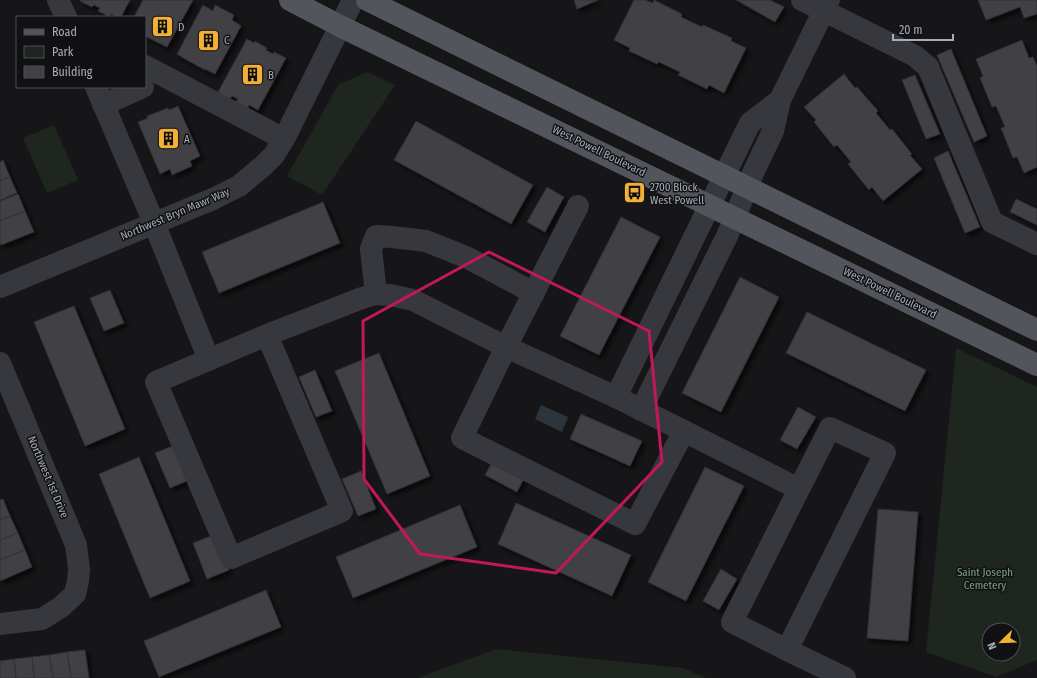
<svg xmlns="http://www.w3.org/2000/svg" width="1037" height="678" viewBox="0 0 1037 678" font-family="'Fira Sans Condensed',sans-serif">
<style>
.green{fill:#1e261f;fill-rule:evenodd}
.water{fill:#2c353c}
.building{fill:#404145;stroke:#303034;filter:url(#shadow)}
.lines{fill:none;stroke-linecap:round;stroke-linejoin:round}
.minor{stroke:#37383d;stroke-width:22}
.major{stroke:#53555c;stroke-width:22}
.marked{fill:none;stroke:#c2185b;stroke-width:3;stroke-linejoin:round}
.labels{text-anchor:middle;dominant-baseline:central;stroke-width:3;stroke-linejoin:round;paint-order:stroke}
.poi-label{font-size:11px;fill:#a8adb8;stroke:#111113;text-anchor:start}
.street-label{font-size:11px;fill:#a8adb8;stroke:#111113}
.park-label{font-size:11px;fill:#7fa381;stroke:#111113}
</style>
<defs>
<filter id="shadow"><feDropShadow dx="3.5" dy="3.5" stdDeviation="2" flood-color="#0009"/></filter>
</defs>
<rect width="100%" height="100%" fill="#161618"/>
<g class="green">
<polygon points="367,72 395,85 322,195 287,176 338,85"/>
<polygon points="54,125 78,180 47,193 23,138"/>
<path d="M956 348 1037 387V660L996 677 926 652ZM989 630H1013V654H989Z"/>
<polygon points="496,649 683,668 706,678 418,678"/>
</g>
<polygon class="water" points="541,405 568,417 562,432 535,419"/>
<g class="building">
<polygon points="81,0 130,0 121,17 117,17 111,14 110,17 98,11 100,8 94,5 92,7 80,1"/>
<polygon points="143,0 193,0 167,47 145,36 145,17 134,17"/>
<polygon points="574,0 598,0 577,9"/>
<polygon points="634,0 645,0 653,3 654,0 682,14 681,17 702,27 703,25 732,38 731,41 746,48 724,93 709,85 707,89 678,75 680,72 659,62 657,64 629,51 630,48 614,40"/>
<polygon points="736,0 770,0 784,7 775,22"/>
<polygon points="978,0 1037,0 1037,14 1024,18 1020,7 986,20"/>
<polygon points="203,5 213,11 215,5 234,15 232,20 241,26 215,74 205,69 205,70 185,59 177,54"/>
<polygon points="247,39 254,43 255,41 267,48 266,50 273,54 274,52 286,58 258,110 249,105 248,108 236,102 238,99 232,96 230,99 218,92"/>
<polygon points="1022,40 1029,58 1033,57 1037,66 1037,167 1024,173 1017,157 1013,158 1001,128 1005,127 996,106 992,107 980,78 983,76 976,59"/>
<polygon points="951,49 987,136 974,142 937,55"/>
<polygon points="844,74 855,88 857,87 878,111 876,113 890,130 892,129 912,154 910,155 922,169 883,201 872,187 869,190 848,164 851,162 837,145 834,147 814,122 816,120 804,107"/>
<polygon points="915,75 940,134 926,139 902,80"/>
<polygon points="178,106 200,156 190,161 192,166 172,175 170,169 160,174 138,122 148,118 147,116 168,108 169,110"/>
<polygon points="416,121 533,185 511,224 394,160"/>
<polygon points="948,151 980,227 965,233 934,158"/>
<polygon points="3,160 10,177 0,181 0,162"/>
<polygon points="10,177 17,193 0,200 0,181"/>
<polygon points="547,187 564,197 545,232 527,222"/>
<polygon points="18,194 25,211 0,221 0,201"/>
<polygon points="1016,199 1037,209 1037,225 1010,212"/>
<polygon points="323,202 340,243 219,293 202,252"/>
<polygon points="25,211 34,232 1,245 0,243 0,221"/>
<polygon points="621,217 660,237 599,355 560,336"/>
<polygon points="740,277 779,297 721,412 682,393"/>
<polygon points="110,290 124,323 104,331 90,298"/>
<polygon points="74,306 125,429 85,446 34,322"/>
<polygon points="807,312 926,370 905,411 786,353"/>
<polygon points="379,353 430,476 387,494 335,371"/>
<polygon points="315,370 332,411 316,417 299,377"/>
<polygon points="798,407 816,417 797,449 780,440"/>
<polygon points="581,414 642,441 630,466 570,439"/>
<polygon points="173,446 187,481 170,488 155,453"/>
<polygon points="139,457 190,581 150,598 99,474"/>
<polygon points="494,459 525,476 517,492 485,475"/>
<polygon points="705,467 744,486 686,601 648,582"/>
<polygon points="361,471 376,509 358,516 342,479"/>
<polygon points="3,499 10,516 0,520 0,500"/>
<polygon points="516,503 631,555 612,596 498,544"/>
<polygon points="460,505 477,547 353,598 336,557"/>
<polygon points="878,509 918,512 908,641 867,638"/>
<polygon points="10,516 18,533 0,540 0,520"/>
<polygon points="18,533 25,550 0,560 0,540"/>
<polygon points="214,535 229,570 207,579 193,543"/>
<polygon points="25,550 32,567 0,581 0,560"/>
<polygon points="721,569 737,579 719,610 703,601"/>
<polygon points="266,590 281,627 159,677 144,641"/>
<polygon points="85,650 89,678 71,678 67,652"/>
<polygon points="67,652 71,678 53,678 49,655"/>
<polygon points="49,655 53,678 34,678 32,657"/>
<polygon points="32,657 34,678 16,678 14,659"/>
<polygon points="14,659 16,678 0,678 0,661"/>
</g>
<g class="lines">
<g class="minor">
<polyline points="58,0 66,17"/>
<polyline points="802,0 915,56 928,67 992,222 1037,244"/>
<polyline points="145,66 284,139"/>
<polyline points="96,87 154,223 209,360"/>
<polyline points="103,105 143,87"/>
<polyline points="578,206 506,347 462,438 635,524 684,431"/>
<polyline points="0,287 213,199 239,186 263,166 274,155 284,139 353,0"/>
<polyline points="376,294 371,249 376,236 392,237 426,241 468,258 534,293"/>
<polyline points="267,335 342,511 231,558 156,382 267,335 362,298 376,294 390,295 413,300 506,347 616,397 799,489 732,622 787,650 885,453 830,428 799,489"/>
<polyline points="0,363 76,545 79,569 78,581 75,594 61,607 42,619 0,624"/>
<polyline points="616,397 750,123 780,100"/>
<polyline points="641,410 727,236 753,173 773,131 780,100 829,0"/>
<polyline points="787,650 845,678"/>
</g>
<g class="major">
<polyline points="290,0 340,26 1037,365"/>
<polyline points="367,0 1037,330"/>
</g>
</g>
<path class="marked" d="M489 252 649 331 662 462 556 573 420 554 364 479 363 321Z"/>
<defs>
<symbol id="building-square" viewBox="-11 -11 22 22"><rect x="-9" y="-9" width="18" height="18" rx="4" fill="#f2b134" stroke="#111113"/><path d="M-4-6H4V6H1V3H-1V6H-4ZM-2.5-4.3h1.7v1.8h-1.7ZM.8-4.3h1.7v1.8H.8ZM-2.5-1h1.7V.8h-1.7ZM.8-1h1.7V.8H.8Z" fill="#111"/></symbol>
<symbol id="bus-square" viewBox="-11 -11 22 22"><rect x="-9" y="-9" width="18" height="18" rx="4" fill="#f2b134" stroke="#111113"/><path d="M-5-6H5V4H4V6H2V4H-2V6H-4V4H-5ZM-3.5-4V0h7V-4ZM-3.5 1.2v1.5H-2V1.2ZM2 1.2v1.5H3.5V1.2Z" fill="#111"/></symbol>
</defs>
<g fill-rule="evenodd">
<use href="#building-square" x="150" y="14" width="25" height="25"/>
<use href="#building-square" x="196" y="28" width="25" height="25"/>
<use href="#building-square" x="240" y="62" width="25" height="25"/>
<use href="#building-square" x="156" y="126" width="25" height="25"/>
<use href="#bus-square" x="622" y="180" width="25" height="25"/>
</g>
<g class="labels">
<g class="poi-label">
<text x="178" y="27">D</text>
<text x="224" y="40">C</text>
<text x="268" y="75">B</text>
<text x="184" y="139">A</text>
<text x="650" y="187">2700 Block<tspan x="650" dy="13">West Powell</tspan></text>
</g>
<g class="street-label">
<text transform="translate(599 151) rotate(26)">West Powell Boulevard</text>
<text transform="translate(175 214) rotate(-23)">Northwest Bryn Mawr Way</text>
<text transform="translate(890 293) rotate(26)">West Powell Boulevard</text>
<text transform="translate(48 477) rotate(67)">Northwest 1st Drive</text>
</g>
<g class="park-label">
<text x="985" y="572">Saint Joseph<tspan x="985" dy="13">Cemetery</tspan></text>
</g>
</g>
<rect x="16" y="16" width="130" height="72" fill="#111113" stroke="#4d4f55"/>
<rect x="24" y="29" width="20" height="6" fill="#53555c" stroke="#4d4f55"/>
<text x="52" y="36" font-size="12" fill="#a8adb8">Road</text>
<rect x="24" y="46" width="20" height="12" fill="#1e261f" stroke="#4d4f55"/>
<text x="52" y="56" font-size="12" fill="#a8adb8">Park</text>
<rect x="24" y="66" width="20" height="12" fill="#404145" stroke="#4d4f55"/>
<text x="52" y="76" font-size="12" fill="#a8adb8">Building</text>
<g transform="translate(1001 642) rotate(247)"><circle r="19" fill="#111113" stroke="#4d4f55"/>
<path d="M0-3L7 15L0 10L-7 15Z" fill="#f2b134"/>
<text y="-6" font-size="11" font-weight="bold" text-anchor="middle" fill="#a8adb8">N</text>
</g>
<path d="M893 34v6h60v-6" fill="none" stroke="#a8adb8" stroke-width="2"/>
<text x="899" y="34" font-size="12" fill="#a8adb8" stroke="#111113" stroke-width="3" paint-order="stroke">20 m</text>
</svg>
